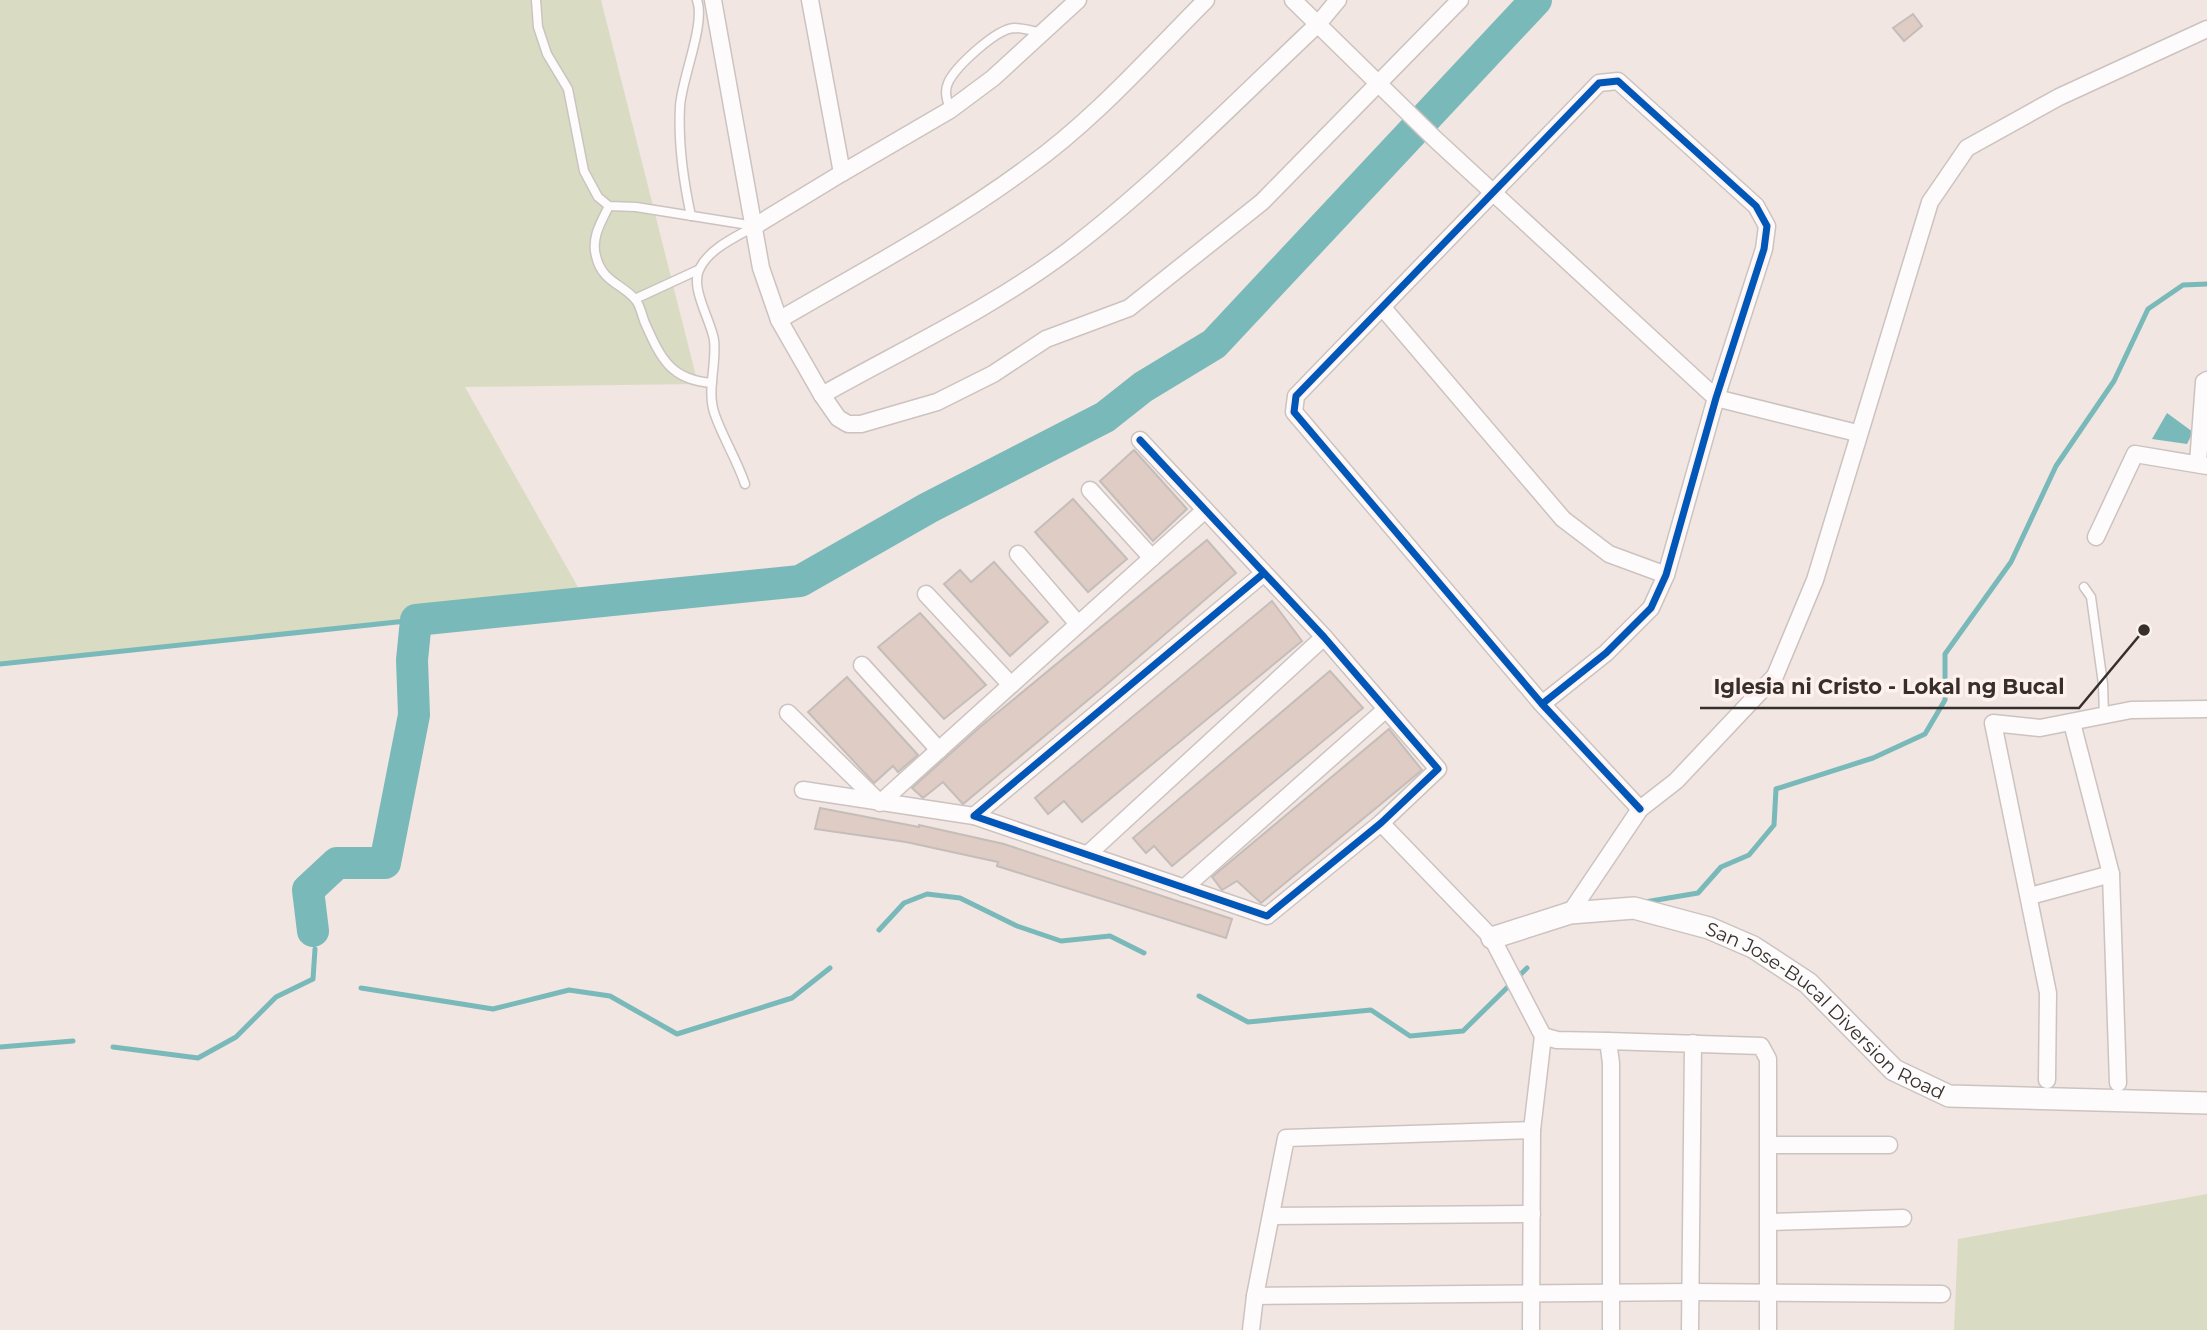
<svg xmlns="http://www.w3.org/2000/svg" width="2207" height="1330" viewBox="0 0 2207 1330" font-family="Montserrat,sans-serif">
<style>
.green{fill:#d9dcc3}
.water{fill:#7ab9b9}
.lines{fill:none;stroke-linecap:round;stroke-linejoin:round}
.stream{stroke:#7ab9b9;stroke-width:5}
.river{stroke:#7ab9b9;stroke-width:32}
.building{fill:#deccc5;stroke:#c5bdb9;stroke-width:2}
.service-casing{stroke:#ccc3c0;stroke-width:11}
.minor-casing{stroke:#ccc3c0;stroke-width:19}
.secondary-casing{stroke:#ccc3c0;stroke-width:24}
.service{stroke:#fdfbfb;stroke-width:8}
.minor{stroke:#fdfbfb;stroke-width:16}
.secondary{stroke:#fdfbfb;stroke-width:21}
.cycleway-casing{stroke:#fff2ee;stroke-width:11}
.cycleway{stroke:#0057b8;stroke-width:7}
.labels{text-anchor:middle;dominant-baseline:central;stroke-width:7;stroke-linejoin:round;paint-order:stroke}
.street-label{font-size:19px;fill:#362f2c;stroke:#fff2ee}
.leader{fill:none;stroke:#362f2c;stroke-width:2.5}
.callout-dot{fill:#362f2c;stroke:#fff2ee;stroke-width:2.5}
.callout-label{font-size:21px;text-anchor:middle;font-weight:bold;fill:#362f2c;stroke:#fff2ee;stroke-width:7;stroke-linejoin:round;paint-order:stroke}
</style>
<rect width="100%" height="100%" fill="#f1e6e2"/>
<g class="green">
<polygon points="0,0 601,0 698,384 465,387 587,603 0,664"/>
<polygon points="2207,1194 2207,1330 1954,1330 1958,1239"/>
</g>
<polygon class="water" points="2167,413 2193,432 2187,444 2152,439"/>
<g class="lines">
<g class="stream">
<polyline points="0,664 416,620"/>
<polyline points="1645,902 1698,893 1721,867 1749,855 1774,825 1776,789 1873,758 1925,734 1945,700 1945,654 2011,562 2056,466 2114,381 2148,309 2183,285 2207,284"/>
<polyline points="879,930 904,903 927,894 960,898 1017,926 1061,941 1110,936 1144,953"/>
<polyline points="361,988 493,1009 569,990 610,996 677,1034 792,998 830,968"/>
<polyline points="1199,996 1248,1022 1371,1010 1410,1036 1463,1031 1527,968"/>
<polyline points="0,1047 73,1041"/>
<polyline points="113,1047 198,1058 236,1037 276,997 313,979 315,949"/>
</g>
<polyline class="river" points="313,931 308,890 337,863 385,863 414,715 412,660 416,620 800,581 928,508 1105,417 1143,387 1214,344 1536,0"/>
</g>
<g class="building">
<polygon points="1913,14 1922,26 1904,41 1893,28"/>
<polygon points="1134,450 1187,509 1153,541 1100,481"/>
<polygon points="1073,499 1127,559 1088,592 1035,532"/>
<polygon points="1207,540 1236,573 1106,685 963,804 943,782 923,798 912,788 980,727"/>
<polygon points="994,562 1048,622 1010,656 944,584 960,570 971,582"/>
<polygon points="1272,601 1302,641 1082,822 1064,801 1048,814 1035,798"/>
<polygon points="920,613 986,685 944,719 878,647"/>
<polygon points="1330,671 1363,708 1172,866 1154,846 1146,853 1133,838"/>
<polygon points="847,677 918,755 898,772 893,766 874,783 808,712"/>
<polygon points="1389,729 1422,770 1261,903 1237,881 1222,890 1212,877"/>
<polygon points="820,808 919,827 919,825 1004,844 1232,919 1226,938 997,866 998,862 906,842 815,829"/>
</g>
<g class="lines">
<defs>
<g id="service">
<polyline points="536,0 538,27 547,54 568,89 584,171 598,197 609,206 636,207 755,226"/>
<path d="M950 110C947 100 944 92 948 83 955 67 996 29 1014 28 1023 28 1033 31 1042 33"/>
<path d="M609 206C601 222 591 238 596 256 602 282 621 283 635 299 640 304 642 316 645 323 661 359 671 380 712 383"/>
<path d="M691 216C683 179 678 144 680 107 681 80 706 24 697 0"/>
<polyline points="635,299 698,270"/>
<path d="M745 484C737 460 723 438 715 415 706 391 717 365 714 340 711 320 689 287 700 268 710 248 736 237 755 226"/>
<polyline points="2084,587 2091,597 2103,684 2104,716"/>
</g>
<g id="minor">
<polyline points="713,0 761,268 779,320 822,395 838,418 848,424 861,424 937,402 993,374 1046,339 1129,308 1262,202 1460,0"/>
<polyline points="810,0 842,173 950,110 993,78 1078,0"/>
<polyline points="1293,0 1435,139 1716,398 1857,433"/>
<polyline points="755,226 842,173"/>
<polyline points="1383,308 1563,519 1609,554 1666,575"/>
<path d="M779 320C863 271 950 225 1028 167 1094 120 1149 57 1206 0"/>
<path d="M822 395C904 349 994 307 1069 250 1158 182 1237 100 1318 24L1338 0"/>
<polyline points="1140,440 1324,637 1438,769 1381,823 1267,916 974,816 1264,573"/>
<polyline points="2198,463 2204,382 2207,380"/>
<polyline points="1090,490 1152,558"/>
<polyline points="2096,537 2135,454 2207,466"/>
<polyline points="1018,554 1078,624"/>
<polyline points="926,594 1011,685"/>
<polyline points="862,665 939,750"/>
<polyline points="1542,704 1606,653 1651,608 1666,575 1716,398 1764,249 1767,226 1756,206 1618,81 1599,83 1296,396 1294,412 1542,704 1640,809"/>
<polyline points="788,713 880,803 1205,510"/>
<polyline points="2072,723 2111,874 2118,1083"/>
<polyline points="803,790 974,816"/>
<polyline points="1381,823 1492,938 1543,1036 1532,1130 1531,1330"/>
<polyline points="1087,855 1324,637"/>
<polyline points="1184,888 1385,710"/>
<polyline points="2030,896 2111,874"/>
<polyline points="1570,913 1640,809 1676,781 1775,676 1815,580 1930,202 1967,148 2059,97 2207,29"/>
<polyline points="1543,1036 1557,1040 1608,1041 1611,1063 1611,1330"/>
<polyline points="1608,1041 1761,1046 1768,1059 1768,1330"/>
<polyline points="2047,1080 2048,993 1993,723 2040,728 2131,710 2207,709"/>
<polyline points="1769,1145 1889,1145"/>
<polyline points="1271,1216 1532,1214"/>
<polyline points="1769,1222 1903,1218"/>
<polyline points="1255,1296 1690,1292 1942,1294"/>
<polyline points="1251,1330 1255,1296 1286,1138 1532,1130"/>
<polyline points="1690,1330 1693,1043"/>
</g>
<g id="secondary">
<path id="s1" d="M1492 938 1570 913 1634 908 1709 928 1753 947 1808 983 1894 1070 1949 1096 2207 1103"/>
</g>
</defs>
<use href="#service" class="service-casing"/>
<use href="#minor" class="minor-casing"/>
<use href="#secondary" class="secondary-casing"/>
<use href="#service" class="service"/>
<use href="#minor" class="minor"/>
<use href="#secondary" class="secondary"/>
<defs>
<g id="cycleway">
<polyline points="1140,440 1324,637 1438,769 1381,823 1267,916 974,816 1264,573"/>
<polyline points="1542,704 1606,653 1651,608 1666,575 1716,398 1764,249 1767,226 1756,206 1618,81 1599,83 1296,396 1294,412 1542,704 1640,809"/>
</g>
</defs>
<use href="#cycleway" class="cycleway-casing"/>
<use href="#cycleway" class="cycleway"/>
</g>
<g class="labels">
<g class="street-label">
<text stroke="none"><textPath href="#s1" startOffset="368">San Jose-Bucal Diversion Road</textPath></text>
</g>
</g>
<path class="leader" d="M2144 630L2079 708H1700"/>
<circle class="callout-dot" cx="2144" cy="630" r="7"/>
<g class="callout-label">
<text x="1889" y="694">Iglesia ni Cristo - Lokal ng Bucal</text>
</g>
</svg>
